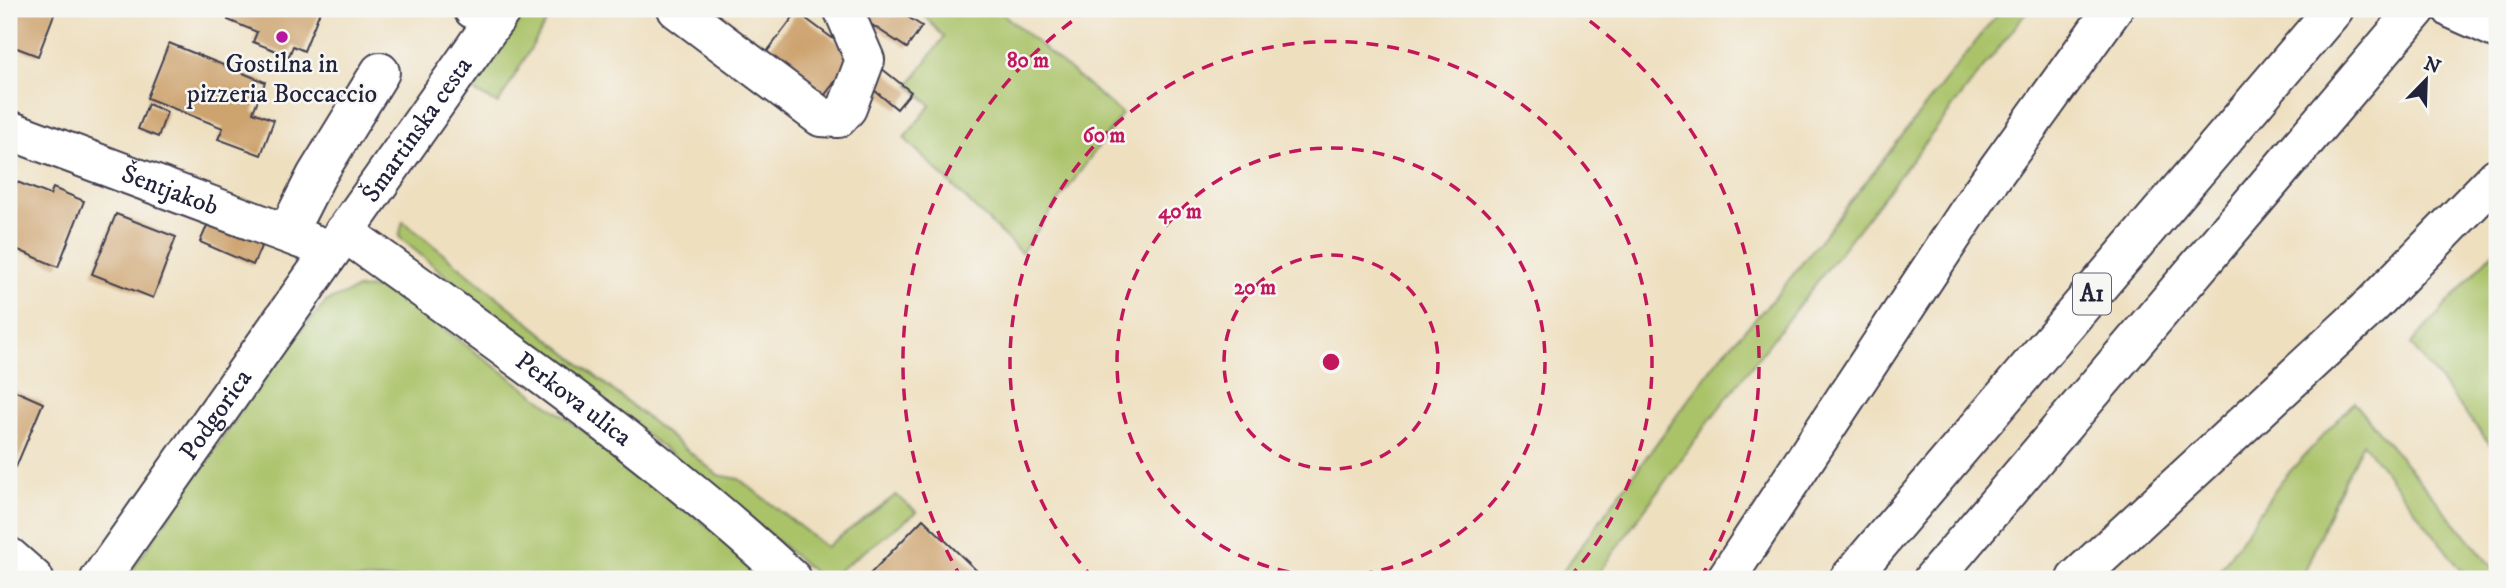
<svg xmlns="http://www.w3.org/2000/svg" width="2506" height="588" viewBox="0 0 2506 588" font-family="'IM FELL DW Pica',serif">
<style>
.green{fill:#aac369;stroke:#667252;stroke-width:2}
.building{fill:#cda36e}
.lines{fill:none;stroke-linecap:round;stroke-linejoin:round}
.minor-casing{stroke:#413e4f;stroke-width:42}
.major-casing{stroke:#413e4f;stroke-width:42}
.highway-casing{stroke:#413e4f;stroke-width:42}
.minor{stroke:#fff;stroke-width:38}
.major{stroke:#fff;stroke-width:38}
.highway{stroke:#fff;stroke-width:38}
.ring{fill:none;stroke:#c2185b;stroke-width:3.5;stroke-dasharray:12 9}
.poi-dot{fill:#b5179e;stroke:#f6f6f2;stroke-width:2.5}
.labels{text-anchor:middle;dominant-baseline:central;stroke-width:5;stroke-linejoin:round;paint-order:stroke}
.shield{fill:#f6f6f2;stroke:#626272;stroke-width:2}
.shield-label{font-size:24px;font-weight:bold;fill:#22223b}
.poi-label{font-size:26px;fill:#22223b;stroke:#f6f6f2}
.street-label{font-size:26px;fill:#22223b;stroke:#f6f6f2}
.centre{fill:#c2185b;stroke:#f6f6f2;stroke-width:3.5}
.ring-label{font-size:21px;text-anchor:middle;font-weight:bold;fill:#c2185b;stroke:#f6f6f2;stroke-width:5;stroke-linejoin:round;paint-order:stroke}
</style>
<rect width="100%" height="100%" fill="#f6f6f2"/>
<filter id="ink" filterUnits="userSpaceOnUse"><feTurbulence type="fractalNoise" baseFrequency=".0143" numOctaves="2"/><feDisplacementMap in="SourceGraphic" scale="14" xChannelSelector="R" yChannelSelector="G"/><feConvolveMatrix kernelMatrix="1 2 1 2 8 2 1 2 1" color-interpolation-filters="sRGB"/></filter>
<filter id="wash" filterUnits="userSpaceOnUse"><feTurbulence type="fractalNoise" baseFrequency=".00686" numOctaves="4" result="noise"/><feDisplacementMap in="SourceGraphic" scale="28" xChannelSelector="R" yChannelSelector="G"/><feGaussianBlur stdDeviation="1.57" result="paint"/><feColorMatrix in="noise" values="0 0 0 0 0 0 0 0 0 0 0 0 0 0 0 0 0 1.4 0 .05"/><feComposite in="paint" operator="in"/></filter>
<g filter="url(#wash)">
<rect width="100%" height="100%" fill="#eedfbf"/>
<g class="green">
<polygon points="527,9 554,9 498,104 473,91"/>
<polygon points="918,9 997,9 1122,114 1021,253 904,138 931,105 909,85 944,37"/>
<polygon points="1986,9 2029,9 1709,421 1594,579 1557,579 1719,358 1777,295 1996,16"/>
<polygon points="403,221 718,475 739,479 826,547 896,495 917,512 827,579 822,579 697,474 545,358 399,237"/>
<polygon points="2497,248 2497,453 2411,344"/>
<polygon points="377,288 412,306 665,490 769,579 126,579 281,353 327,301 357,289"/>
<polygon points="2354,402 2497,573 2497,579 2468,579 2363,443 2334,501 2302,579 2214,579 2281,481"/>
</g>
<g id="blocks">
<g class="building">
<polygon points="9,9 56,9 38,56 9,45"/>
<polygon points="232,9 321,9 304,51 293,46 289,56 253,42 257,32 228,20"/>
<polygon points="869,9 895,9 922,26 907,48 863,19"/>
<polygon points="797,12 855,55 821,100 763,57"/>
<polygon points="169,43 265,82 253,112 274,120 261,155 218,139 223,128 147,98"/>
<polygon points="881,68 911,92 897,109 868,85"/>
<polygon points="148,104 167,112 158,137 138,129"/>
<polygon points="17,182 50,195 53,188 84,201 58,267 9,246 9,203"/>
<polygon points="116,214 176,237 153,298 92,274"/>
<polygon points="210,219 263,242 253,265 200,242"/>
<polygon points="9,388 43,403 16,467 9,464"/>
<polygon points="923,519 978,572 971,579 873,579 869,575"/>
</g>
</g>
</g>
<g filter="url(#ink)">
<use href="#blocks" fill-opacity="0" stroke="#413e4f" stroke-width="2"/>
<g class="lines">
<defs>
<g id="minor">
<polyline points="473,9 496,18"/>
<polyline points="677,9 821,117 838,118 847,108 865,60 843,9"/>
<path id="s1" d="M9 130 330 250"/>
<path id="s2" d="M344 232C497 342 654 451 792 579"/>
<polyline points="287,233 316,176 380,72"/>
<polyline points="9,557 34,579"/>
</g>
<g id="major">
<polyline points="2452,9 2497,29"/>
<path id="s3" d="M100 579 502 9"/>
</g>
<g id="highway">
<polyline points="1726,579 1982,191 2113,9"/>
<polyline points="1849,579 2334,9"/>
<polyline points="1933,579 2417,9"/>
<polyline points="2076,579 2372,305 2497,177"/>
</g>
</defs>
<use href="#minor" class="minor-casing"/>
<use href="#major" class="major-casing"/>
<use href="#highway" class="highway-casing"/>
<use href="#minor" class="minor"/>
<use href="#major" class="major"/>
<use href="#highway" class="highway"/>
</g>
</g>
<g class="ring">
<circle cx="1331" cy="362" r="107"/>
<circle cx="1331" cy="362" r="214"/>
<path d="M1094 579A321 321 0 1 1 1568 579"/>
<path d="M962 579A428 428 0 0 1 1089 9M1573 9A428 428 0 0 1 1700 579"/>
</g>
<circle class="poi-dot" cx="282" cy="37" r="7"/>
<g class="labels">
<rect class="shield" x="2073" y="273.5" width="38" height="41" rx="5"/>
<g class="shield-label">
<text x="2092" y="294">A1</text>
</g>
<g class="poi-label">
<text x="282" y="64">Gostilna in<tspan x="282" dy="30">pizzeria Boccaccio</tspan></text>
</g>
<g class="street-label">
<text stroke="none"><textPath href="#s3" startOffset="550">Šmartinska cesta</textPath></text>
<text stroke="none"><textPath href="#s1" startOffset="172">Šentjakob</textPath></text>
<text stroke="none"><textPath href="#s2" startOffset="284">Perkova ulica</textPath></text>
<text stroke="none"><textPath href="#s3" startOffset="201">Podgorica</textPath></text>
</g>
</g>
<circle cx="1331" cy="362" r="10" class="centre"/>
<g class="ring-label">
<text x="1028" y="67">80 m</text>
<text x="1104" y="142">60 m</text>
<text x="1180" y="218">40 m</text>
<text x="1255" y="294">20 m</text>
</g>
<rect width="2506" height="588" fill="none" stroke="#f6f6f2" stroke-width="35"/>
<g transform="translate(2426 80) rotate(23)" stroke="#f6f6f2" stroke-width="5" paint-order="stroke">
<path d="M0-5L12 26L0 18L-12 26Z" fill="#22223b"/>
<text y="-10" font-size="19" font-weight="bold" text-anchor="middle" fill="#22223b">N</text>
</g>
</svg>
